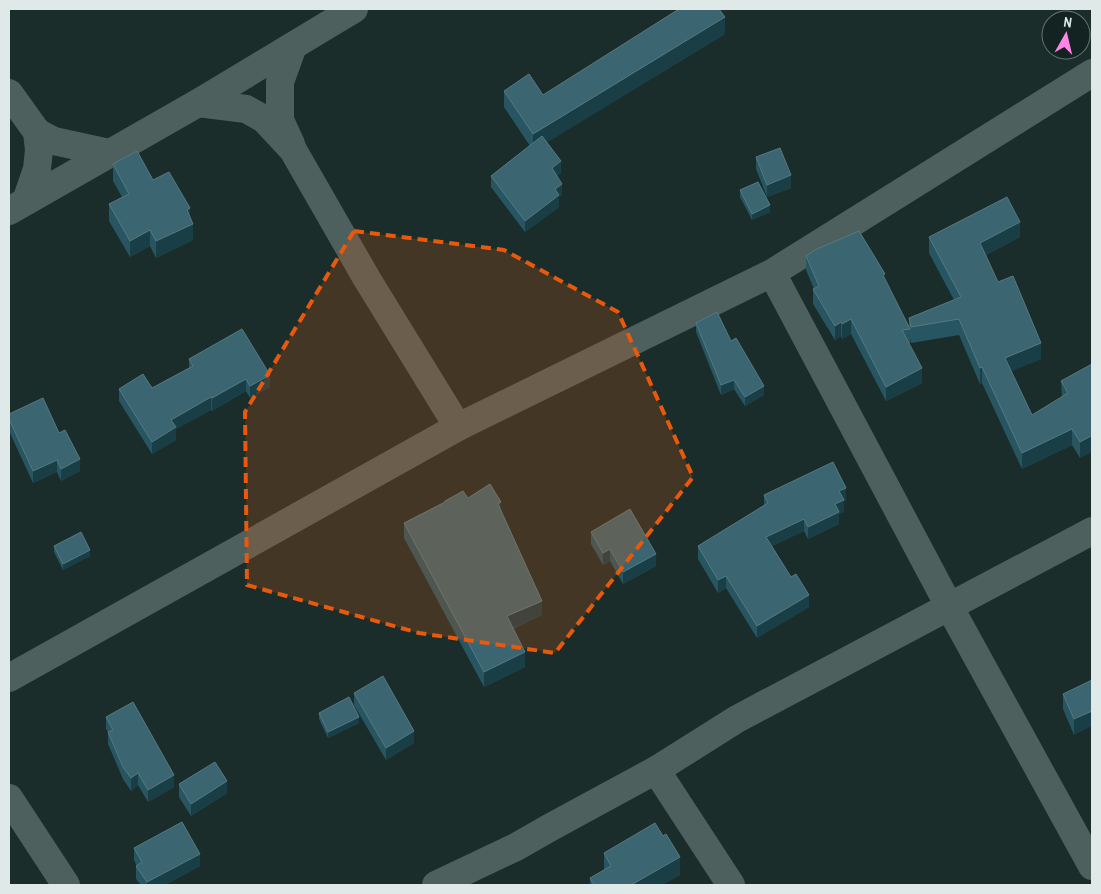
<svg xmlns="http://www.w3.org/2000/svg" width="1101" height="894" viewBox="0 0 1101 894" font-family="'Archivo Narrow',sans-serif">
<style>
.lines{fill:none;stroke-linecap:round;stroke-linejoin:round}
.minor{stroke:#4d605e;stroke-width:28}
.wall{fill:#275562}
.shaded-wall{fill:#1a3e46}
.building{fill:#3b6570;stroke:#547a83}
.marked{fill:#e8590c;fill-opacity:0.2;stroke:#e8590c;stroke-width:4;stroke-dasharray:10 6;stroke-linejoin:round}
</style>
<rect width="100%" height="100%" fill="#1b2d2b"/>
<g class="lines">
<g class="minor">
<polyline points="9,93 37,132 39,150 37,169 26,201"/>
<polyline points="198,103 246,109 264,119 293,150 367,279 458,427"/>
<polyline points="37,132 54,141 109,153"/>
<polyline points="291,144 280,120 280,82 293,46"/>
<polyline points="9,211 198,103 354,9"/>
<polyline points="772,273 949,606 1092,866"/>
<polyline points="9,678 458,427 772,273 1092,73"/>
<polyline points="656,770 731,885"/>
<polyline points="9,798 66,885"/>
<polyline points="436,885 516,847 551,827 656,770 737,719 1092,531"/>
</g>
</g>
<g class="wall">
<polygon points="725,34 547,142 561,173 557,176 562,195 559,197 559,207 525,232 491,187 491,176 530,146 504,107 504,91 543,95"/>
<polygon points="756,157 791,188 767,197 756,169"/>
<polygon points="113,164 153,180 190,216 193,240 156,258 150,246 130,257 109,221 109,204 122,197 113,181"/>
<polygon points="740,190 770,212 752,220 740,197"/>
<polygon points="929,237 1020,237 986,255 998,282 1041,359 1011,371 1032,415 1062,397 1061,381 1092,364 1092,455 1091,452 1080,458 1072,445 1022,469 982,383 980,384 959,335 911,343 910,338 910,343 909,344 922,383 886,401 851,334 842,339 841,336 835,340 813,304 813,289 814,289 806,270 806,256 885,281 909,326 909,318 954,300 929,253"/>
<polygon points="696,323 731,341 764,395 745,406 734,389 721,395 696,332"/>
<polygon points="189,359 270,387 250,398 246,391 212,411 211,410 176,429 176,440 152,454 119,401 119,389 152,388 189,368"/>
<polygon points="9,414 80,471 61,481 57,472 33,483 9,431"/>
<polygon points="764,495 846,500 844,501 844,512 839,514 839,524 808,539 804,531 772,546 809,607 757,638 726,588 718,593 698,559 698,546 764,506"/>
<polygon points="468,498 501,512 542,615 513,629 525,667 484,687 404,538 404,523 445,502 445,501"/>
<polygon points="591,532 656,566 623,584 610,561 603,565 591,544"/>
<polygon points="54,546 90,556 63,570 54,552"/>
<polygon points="1092,680 1074,735 1063,709 1063,694"/>
<polygon points="354,693 414,743 386,760 354,705"/>
<polygon points="319,713 359,723 328,738 319,719"/>
<polygon points="106,717 174,787 148,802 138,785 131,791 123,779 108,744 108,732 106,729"/>
<polygon points="179,784 227,793 191,816 179,797"/>
<polygon points="134,848 200,866 165,885 141,885 136,879 136,866 137,866 134,860"/>
<polygon points="604,853 680,875 662,885 590,885 590,878 604,870"/>
</g>
<g class="shaded-wall">
<polygon points="725,17 725,34 533,151 533,134"/>
<polygon points="561,161 561,173 552,180 552,168"/>
<polygon points="791,175 791,188 767,197 767,185"/>
<polygon points="562,184 562,195 559,197 559,207 525,232 525,221 555,189"/>
<polygon points="770,205 770,212 752,220 752,214"/>
<polygon points="190,208 190,224 187,210"/>
<polygon points="1020,222 1020,237 980,258 980,243"/>
<polygon points="193,224 193,240 156,258 156,241"/>
<polygon points="150,230 150,246 130,257 130,241"/>
<polygon points="851,319 851,334 842,339 842,324"/>
<polygon points="841,322 841,336 835,340 835,326"/>
<polygon points="1041,343 1041,359 1005,374 1005,358"/>
<polygon points="982,367 982,383 980,384 980,368"/>
<polygon points="922,368 922,383 886,401 886,387"/>
<polygon points="270,375 270,387 250,398 250,386"/>
<polygon points="246,379 246,391 212,411 212,398"/>
<polygon points="734,380 734,389 721,395 721,385"/>
<polygon points="764,386 764,395 745,406 745,397"/>
<polygon points="211,397 211,410 176,429 176,440 152,454 152,442 171,420"/>
<polygon points="1072,429 1072,445 1022,469 1022,453"/>
<polygon points="1091,436 1091,452 1080,458 1080,442"/>
<polygon points="80,459 80,471 61,481 61,469"/>
<polygon points="57,460 57,472 33,483 33,471"/>
<polygon points="846,488 846,500 844,501 844,512 839,514 839,524 808,539 808,527 835,504 839,491"/>
<polygon points="501,502 501,517 498,504"/>
<polygon points="804,519 804,531 766,549 766,537"/>
<polygon points="610,549 610,561 603,565 603,553"/>
<polygon points="90,550 90,556 63,570 63,564"/>
<polygon points="656,554 656,566 623,584 623,572"/>
<polygon points="726,576 726,588 718,593 718,580"/>
<polygon points="809,595 809,607 757,638 757,626"/>
<polygon points="542,601 542,615 507,631 507,616"/>
<polygon points="525,652 525,667 484,687 484,672"/>
<polygon points="1092,711 1092,726 1074,735 1074,719"/>
<polygon points="359,717 359,723 328,738 328,732"/>
<polygon points="414,731 414,743 386,760 386,748"/>
<polygon points="138,773 138,785 131,791 131,778"/>
<polygon points="174,775 174,787 148,802 148,790"/>
<polygon points="227,781 227,793 191,816 191,804"/>
<polygon points="200,854 200,866 165,885 147,885 147,882"/>
<polygon points="680,857 680,875 662,885 631,885"/>
</g>
<g class="building">
<polygon points="679,9 719,9 725,17 533,134 504,91 529,74 543,95"/>
<polygon points="542,136 561,161 552,168 562,184 555,189 559,195 525,221 491,176"/>
<polygon points="780,148 791,175 767,185 756,157"/>
<polygon points="137,151 153,180 169,172 190,208 187,210 193,224 156,241 150,230 130,241 109,204 129,194 113,164"/>
<polygon points="758,182 770,205 752,214 740,190"/>
<polygon points="1007,197 1020,222 980,243 998,282 1013,276 1041,343 1005,358 1032,415 1068,393 1061,381 1092,364 1092,440 1091,436 1080,442 1072,429 1022,453 982,367 980,368 959,319 911,327 909,318 961,297 929,237"/>
<polygon points="859,231 885,274 883,275 910,329 902,330 922,368 886,387 851,319 842,324 841,322 835,326 813,289 819,286 806,256 817,249"/>
<polygon points="717,312 731,341 736,338 764,386 745,397 734,380 721,385 696,323"/>
<polygon points="242,329 270,375 250,386 246,379 212,398 211,397 171,420 176,427 152,442 119,389 143,374 152,388 193,366 189,359"/>
<polygon points="43,398 59,433 65,430 80,459 61,469 57,460 33,471 9,419 9,414"/>
<polygon points="833,462 846,488 839,491 844,500 835,504 839,512 808,527 804,519 766,537 791,577 796,574 809,595 757,626 726,576 718,580 698,546 768,503 764,495"/>
<polygon points="490,484 501,502 498,504 542,601 507,616 525,652 484,672 404,523 445,502 445,501 463,491 468,498"/>
<polygon points="630,509 656,554 623,572 610,549 603,553 591,532"/>
<polygon points="81,532 90,550 63,564 54,546"/>
<polygon points="383,676 414,731 386,748 354,693"/>
<polygon points="1092,680 1092,711 1074,719 1063,694"/>
<polygon points="349,697 359,717 328,732 319,713"/>
<polygon points="133,702 174,775 148,790 138,773 131,778 123,767 108,732 113,730 106,717"/>
<polygon points="215,762 227,781 191,804 179,784"/>
<polygon points="182,822 200,854 147,882 136,866 142,862 134,848"/>
<polygon points="655,823 663,836 666,834 680,857 631,885 594,885 590,878 611,866 604,853"/>
</g>
<path class="marked" d="M354 231 504 250 618 312 693 477 555 653 419 633 247 585 245 412Z"/>
<rect width="1101" height="894" fill="none" stroke="#dfeae8" stroke-width="20"/>
<g transform="translate(1066 35) rotate(8)"><circle r="24" fill="#122322" stroke="#647371"/>
<path d="M0-4L9 19L0 12L-9 19Z" fill="#fc86e4"/>
<text y="-8" font-size="14" font-weight="bold" text-anchor="middle" fill="#dfeae8">N</text>
</g>
</svg>
